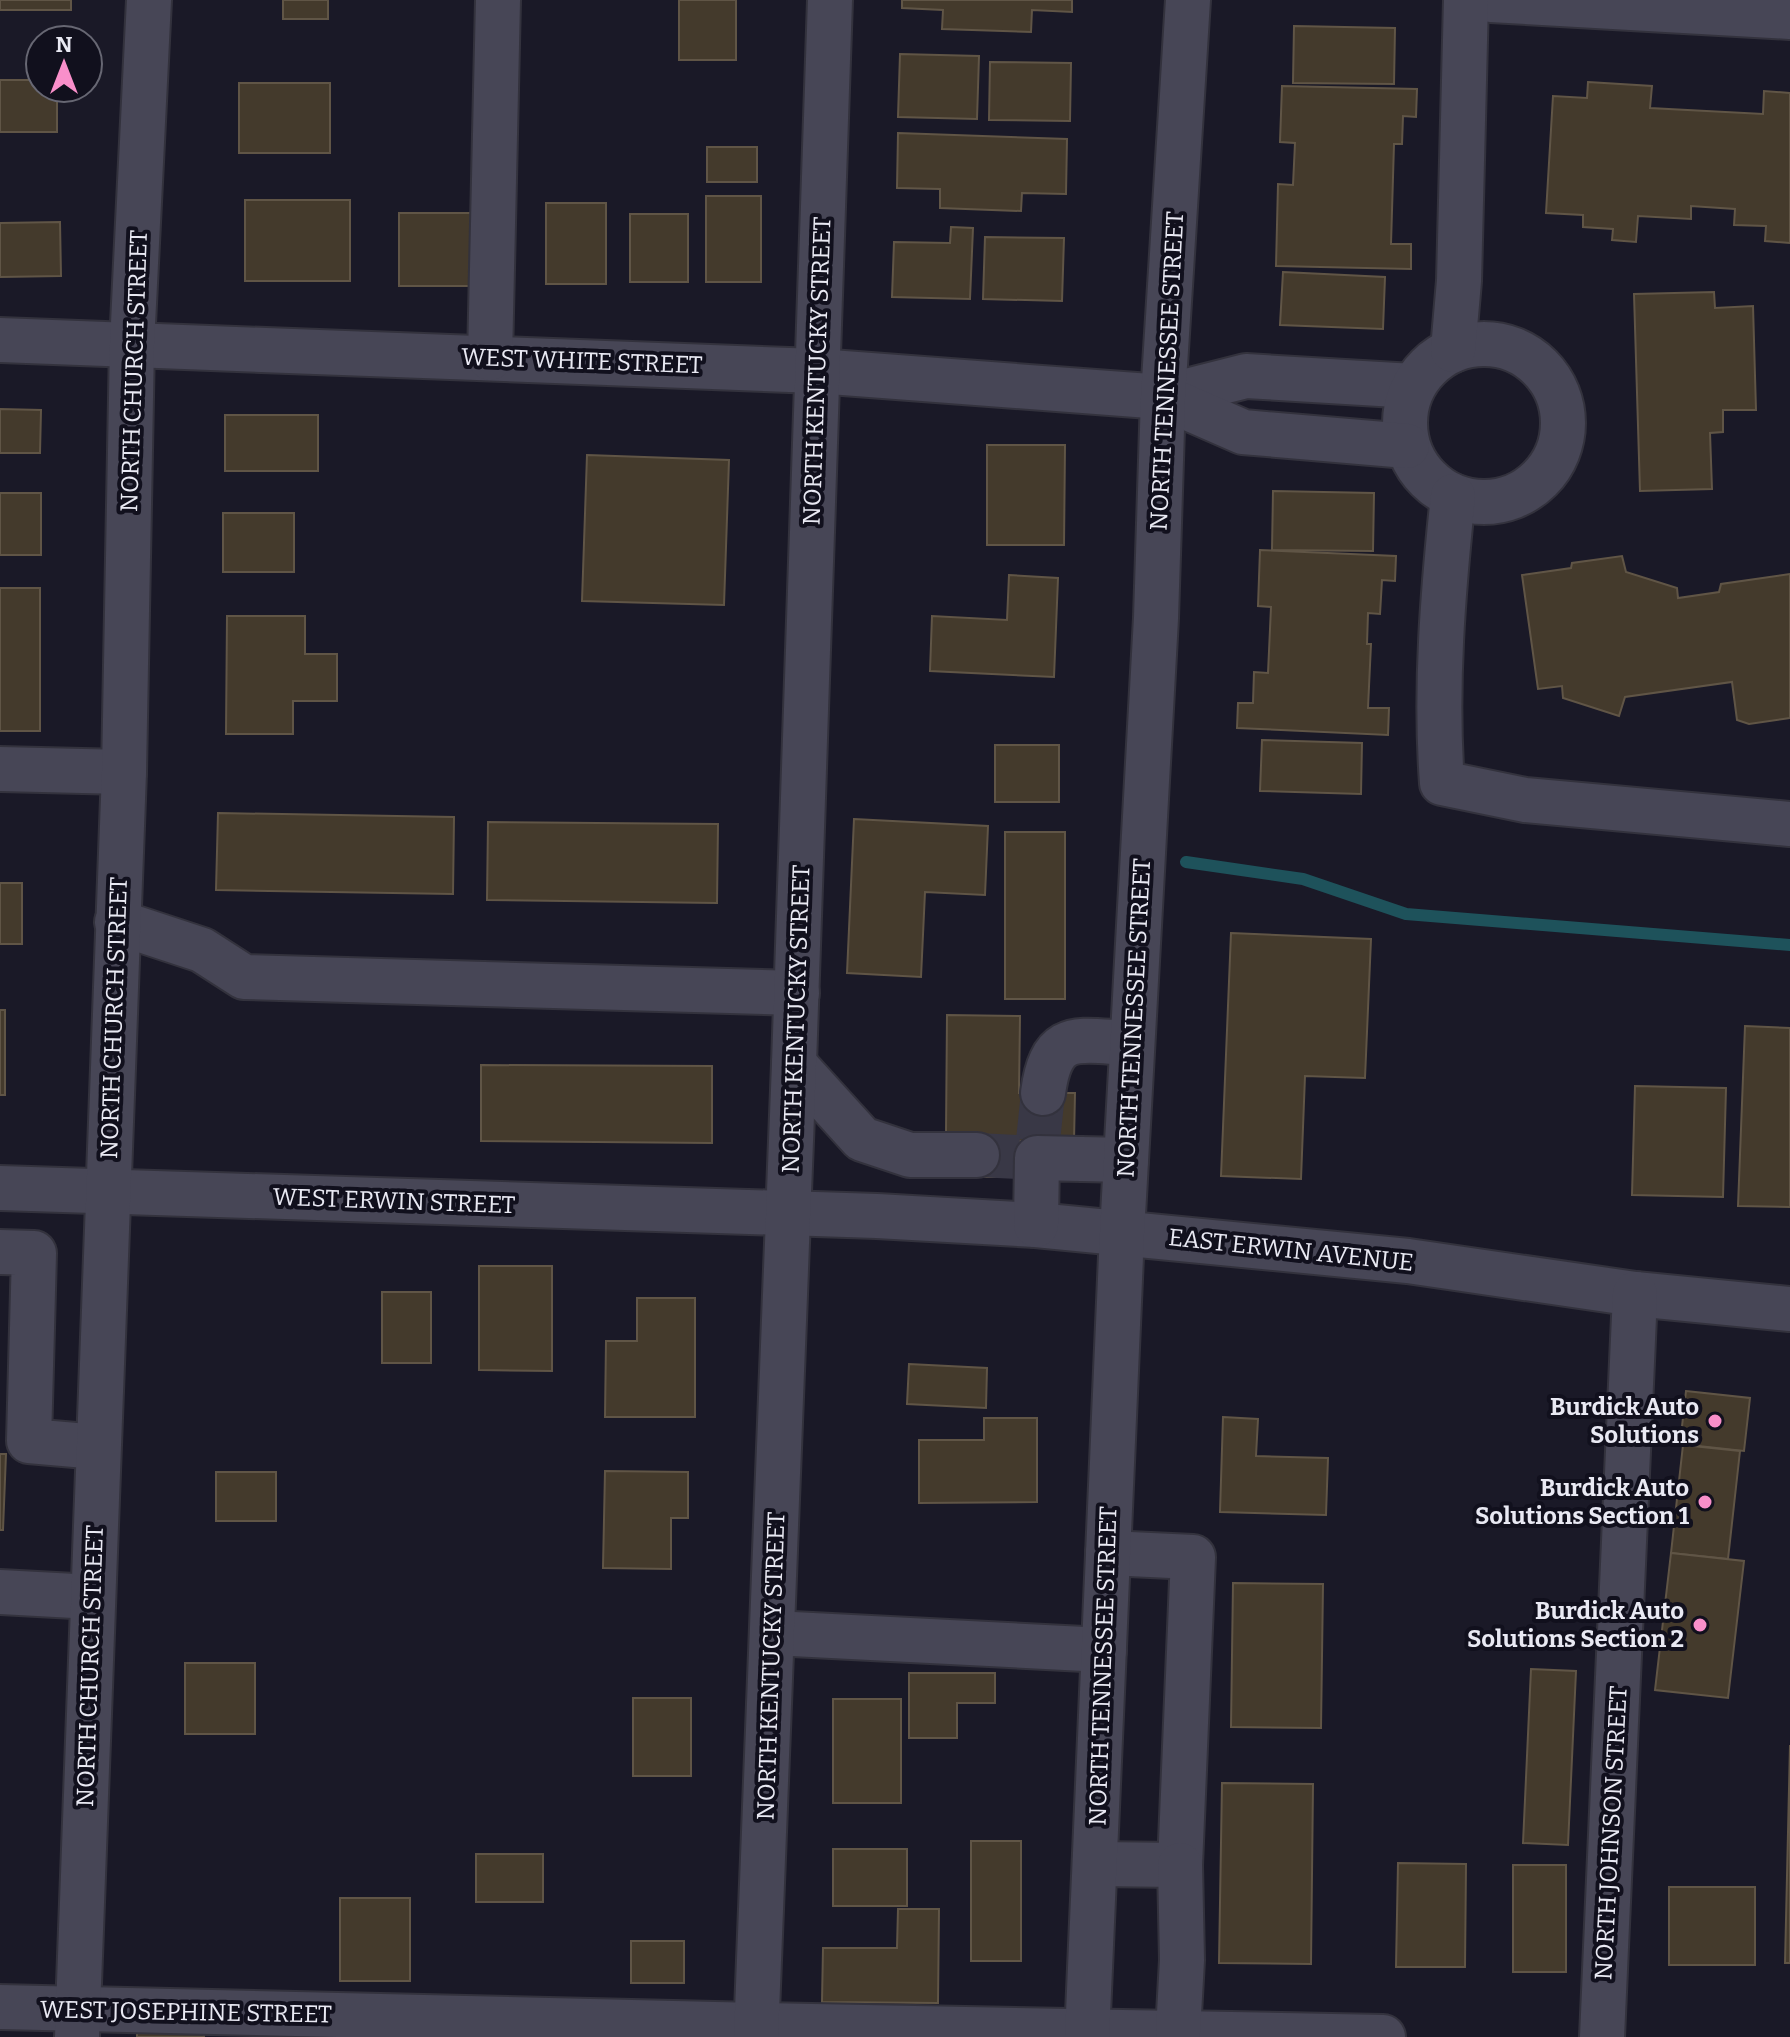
<svg xmlns="http://www.w3.org/2000/svg" width="1790" height="2037" viewBox="0 0 1790 2037" font-family="Bitter,serif">
<style>
.lines{fill:none;stroke-linecap:round;stroke-linejoin:round}
.stream{stroke:#1e525b;stroke-width:12}
.building{fill:#443a2c;stroke:#605546;stroke-width:2}
.minor-tunnel{stroke:#393846;stroke-width:44;stroke-dasharray:44 22;stroke-linecap:butt}
.minor-casing{stroke:#33323d;stroke-width:48}
.minor{stroke:#474656;stroke-width:44}
.poi-dot{fill:#f98fca;stroke:#11101d;stroke-width:3}
.labels{text-anchor:middle;dominant-baseline:central;stroke-width:8;stroke-linejoin:round;paint-order:stroke}
.street-label{font-size:24px;fill:#e9e9f3;stroke:#11101d}
.poi-label{font-size:24px;font-weight:bold;fill:#e9e9f3;stroke:#11101d;text-anchor:end}
</style>
<rect width="100%" height="100%" fill="#1a1927"/>
<g class="lines">
<polyline class="stream" points="1186,862 1303,879 1406,914 1790,945"/>
</g>
<g class="building">
<rect x="0" y="0" width="71" height="10"/>
<rect x="283" y="0" width="45" height="19"/>
<rect x="679" y="0" width="57" height="60"/>
<polygon points="902,0 1072,0 1072,12 1032,10 1031,32 942,29 943,10 902,8"/>
<polygon points="1294,26 1395,28 1394,84 1293,83"/>
<polygon points="900,54 979,56 977,119 898,117"/>
<polygon points="990,62 1071,63 1070,121 989,120"/>
<polygon points="0,80 40,80 40,88 57,88 57,132 0,132"/>
<polygon points="1588,82 1652,86 1650,108 1763,114 1764,91 1790,93 1790,243 1765,241 1766,226 1734,225 1735,209 1691,206 1691,219 1638,216 1636,242 1612,240 1613,229 1583,227 1583,215 1546,213 1553,96 1587,98"/>
<rect x="239" y="83" width="91" height="70"/>
<polygon points="1282,86 1417,89 1416,117 1403,116 1402,144 1394,144 1391,244 1411,244 1411,269 1276,266 1278,184 1293,185 1295,143 1280,142"/>
<polygon points="898,133 1067,139 1066,194 1022,193 1021,211 940,208 940,189 897,188"/>
<rect x="707" y="147" width="50" height="35"/>
<rect x="706" y="196" width="55" height="86"/>
<rect x="245" y="200" width="105" height="81"/>
<rect x="546" y="203" width="60" height="81"/>
<rect x="399" y="213" width="77" height="73"/>
<rect x="630" y="214" width="58" height="68"/>
<polygon points="60,222 61,276 0,277 0,223"/>
<polygon points="951,227 973,228 970,299 892,297 894,242 950,243"/>
<polygon points="985,237 1064,238 1062,301 983,299"/>
<polygon points="1283,272 1385,277 1383,329 1280,325"/>
<polygon points="1714,292 1715,308 1753,306 1756,410 1723,410 1723,432 1710,433 1712,489 1640,491 1634,294"/>
<polygon points="0,409 41,410 40,453 0,453"/>
<rect x="225" y="415" width="93" height="56"/>
<polygon points="987,445 1065,445 1064,545 987,545"/>
<polygon points="587,455 729,460 724,605 582,601"/>
<polygon points="1273,491 1374,493 1373,551 1272,550"/>
<rect x="0" y="493" width="41" height="62"/>
<rect x="223" y="513" width="71" height="59"/>
<polygon points="1260,550 1396,556 1395,581 1382,580 1380,614 1368,613 1367,644 1371,644 1368,708 1389,708 1388,735 1237,728 1238,703 1253,703 1254,672 1268,673 1271,607 1258,606"/>
<polygon points="1622,556 1626,572 1677,588 1678,598 1719,592 1721,584 1790,574 1790,718 1749,724 1737,720 1732,682 1625,697 1619,716 1563,698 1562,686 1538,689 1522,575 1571,568 1572,563"/>
<polygon points="1009,575 1058,578 1054,677 930,671 932,616 1007,620"/>
<rect x="0" y="588" width="40" height="143"/>
<polygon points="227,616 305,616 305,654 337,654 337,701 293,701 293,734 226,734"/>
<polygon points="1262,740 1362,743 1361,794 1260,791"/>
<rect x="995" y="745" width="64" height="57"/>
<polygon points="218,813 454,817 453,894 216,890"/>
<polygon points="854,819 988,826 985,895 925,892 921,977 847,973"/>
<polygon points="488,822 718,824 717,903 487,900"/>
<rect x="1005" y="832" width="60" height="167"/>
<rect x="0" y="883" width="22" height="61"/>
<polygon points="1231,933 1371,939 1365,1078 1305,1076 1301,1179 1221,1176"/>
<rect x="0" y="1010" width="5" height="85"/>
<polygon points="947,1015 1020,1016 1019,1093 1075,1093 1074,1141 1019,1141 1018,1177 977,1177 978,1135 946,1134"/>
<polygon points="1745,1026 1790,1028 1790,1207 1738,1206"/>
<polygon points="481,1065 712,1066 712,1143 481,1141"/>
<polygon points="1635,1086 1726,1088 1723,1197 1632,1195"/>
<polygon points="479,1266 552,1266 552,1371 479,1370"/>
<rect x="382" y="1292" width="49" height="71"/>
<polygon points="637,1298 695,1298 695,1417 605,1417 606,1341 637,1341"/>
<polygon points="909,1364 987,1368 986,1408 907,1404"/>
<polygon points="1686,1391 1750,1398 1744,1451 1680,1444"/>
<polygon points="1223,1417 1258,1419 1256,1456 1328,1458 1326,1515 1220,1512"/>
<polygon points="984,1418 1037,1418 1037,1502 919,1503 919,1440 984,1440"/>
<polygon points="1683,1445 1740,1451 1728,1559 1671,1553"/>
<polygon points="0,1454 6,1454 3,1530 0,1530"/>
<polygon points="605,1471 688,1472 688,1518 671,1518 671,1569 603,1568"/>
<rect x="216" y="1472" width="60" height="49"/>
<polygon points="1671,1553 1744,1561 1728,1698 1655,1690"/>
<polygon points="1233,1583 1323,1584 1321,1728 1231,1727"/>
<rect x="185" y="1663" width="70" height="71"/>
<polygon points="1531,1669 1576,1671 1568,1845 1523,1843"/>
<polygon points="909,1673 995,1673 995,1703 957,1703 957,1738 909,1738"/>
<rect x="633" y="1698" width="58" height="78"/>
<rect x="833" y="1699" width="68" height="104"/>
<polygon points="1790,1745 1790,1963 1785,1963"/>
<polygon points="1222,1783 1313,1784 1311,1964 1219,1963"/>
<rect x="971" y="1841" width="50" height="120"/>
<rect x="833" y="1849" width="74" height="57"/>
<rect x="476" y="1854" width="67" height="48"/>
<polygon points="1398,1863 1466,1864 1465,1967 1396,1967"/>
<rect x="1513" y="1865" width="53" height="107"/>
<rect x="1669" y="1887" width="86" height="78"/>
<rect x="340" y="1898" width="70" height="83"/>
<polygon points="898,1909 939,1909 938,2003 822,2002 823,1948 897,1948"/>
<rect x="631" y="1941" width="53" height="42"/>
<rect x="137" y="2032" width="67" height="5"/>
</g>
<g class="lines">
<g class="minor-tunnel">
<polyline points="1038,1141 1043,1093"/>
<polyline points="977,1155 1019,1157"/>
</g>
<defs>
<g id="minor">
<polyline points="1491,0 1790,17"/>
<polyline points="0,340 817,371 1163,397 1246,376 1413,386"/>
<circle cx="1484" cy="423" r="79"/>
<polyline points="1453,350 1459,281 1466,0"/>
<polyline points="490,358 498,0"/>
<polyline points="1163,397 1243,432 1407,446"/>
<path d="M1453 496C1443 591 1435 687 1442 783L1525 800 1790 824"/>
<polyline points="0,769 124,772"/>
<polyline points="117,922 202,950 244,977 797,993"/>
<polyline points="794,1064 862,1139 910,1155 977,1155"/>
<path d="M1043 1093C1052 1028 1078 1041 1132 1043"/>
<polyline points="0,1188 877,1216 1036,1225 1408,1261 1635,1294 1790,1309"/>
<polyline points="1036,1225 1037,1158 1126,1160"/>
<polyline points="0,1252 34,1253 29,1441 98,1447"/>
<polyline points="0,1592 93,1597"/>
<polyline points="773,1633 1104,1650"/>
<polyline points="1095,1864 1180,1865 1193,1557 1108,1553"/>
<polyline points="0,2007 757,2025 1383,2037"/>
<polyline points="1178,2032 1182,1960 1180,1865"/>
<polyline points="77,2037 124,772 132,344 149,0"/>
<polyline points="756,2037 794,1064 830,0"/>
<polyline points="1087,2037 1122,1233 1156,618 1163,397 1188,0"/>
<polyline points="1602,2037 1635,1294"/>
</g>
</defs>
<use href="#minor" class="minor-casing"/>
<use href="#minor" class="minor"/>
</g>
<g class="poi-dot">
<circle cx="1715" cy="1421" r="8"/>
<circle cx="1705" cy="1502" r="8"/>
<circle cx="1700" cy="1625" r="8"/>
</g>
<g class="labels">
<g class="street-label">
<text transform="translate(582 361) rotate(2)">WEST WHITE STREET</text>
<text transform="translate(134 371) rotate(-88)">NORTH CHURCH STREET</text>
<text transform="translate(817 371) rotate(-88)">NORTH KENTUCKY STREET</text>
<text transform="translate(1167 371) rotate(-87)">NORTH TENNESSEE STREET</text>
<text transform="translate(114 1018) rotate(-88)">NORTH CHURCH STREET</text>
<text transform="translate(1134 1018) rotate(-87)">NORTH TENNESSEE STREET</text>
<text transform="translate(796 1019) rotate(-88)">NORTH KENTUCKY STREET</text>
<text transform="translate(394 1201) rotate(2)">WEST ERWIN STREET</text>
<text transform="translate(1291 1250) rotate(6)">EAST ERWIN AVENUE</text>
<text transform="translate(90 1666) rotate(-88)">NORTH CHURCH STREET</text>
<text transform="translate(771 1666) rotate(-88)">NORTH KENTUCKY STREET</text>
<text transform="translate(1103 1666) rotate(-88)">NORTH TENNESSEE STREET</text>
<text transform="translate(1611 1833) rotate(-87)">NORTH JOHNSON STREET</text>
<text transform="translate(186 2012) rotate(1)">WEST JOSEPHINE STREET</text>
</g>
<g class="poi-label">
<text x="1699" y="1407">Burdick Auto<tspan x="1699" dy="28">Solutions</tspan></text>
<text x="1689" y="1488">Burdick Auto<tspan x="1689" dy="28">Solutions Section 1</tspan></text>
<text x="1684" y="1611">Burdick Auto<tspan x="1684" dy="28">Solutions Section 2</tspan></text>
</g>
</g>
<g transform="translate(64 64)"><circle r="38" fill="#11101d" stroke="#676773" stroke-width="2"/>
<path d="M0-6L14 30L0 20L-14 30Z" fill="#f98fca"/>
<text y="-12" font-size="22" font-weight="bold" text-anchor="middle" fill="#e9e9f3">N</text>
</g>
</svg>
